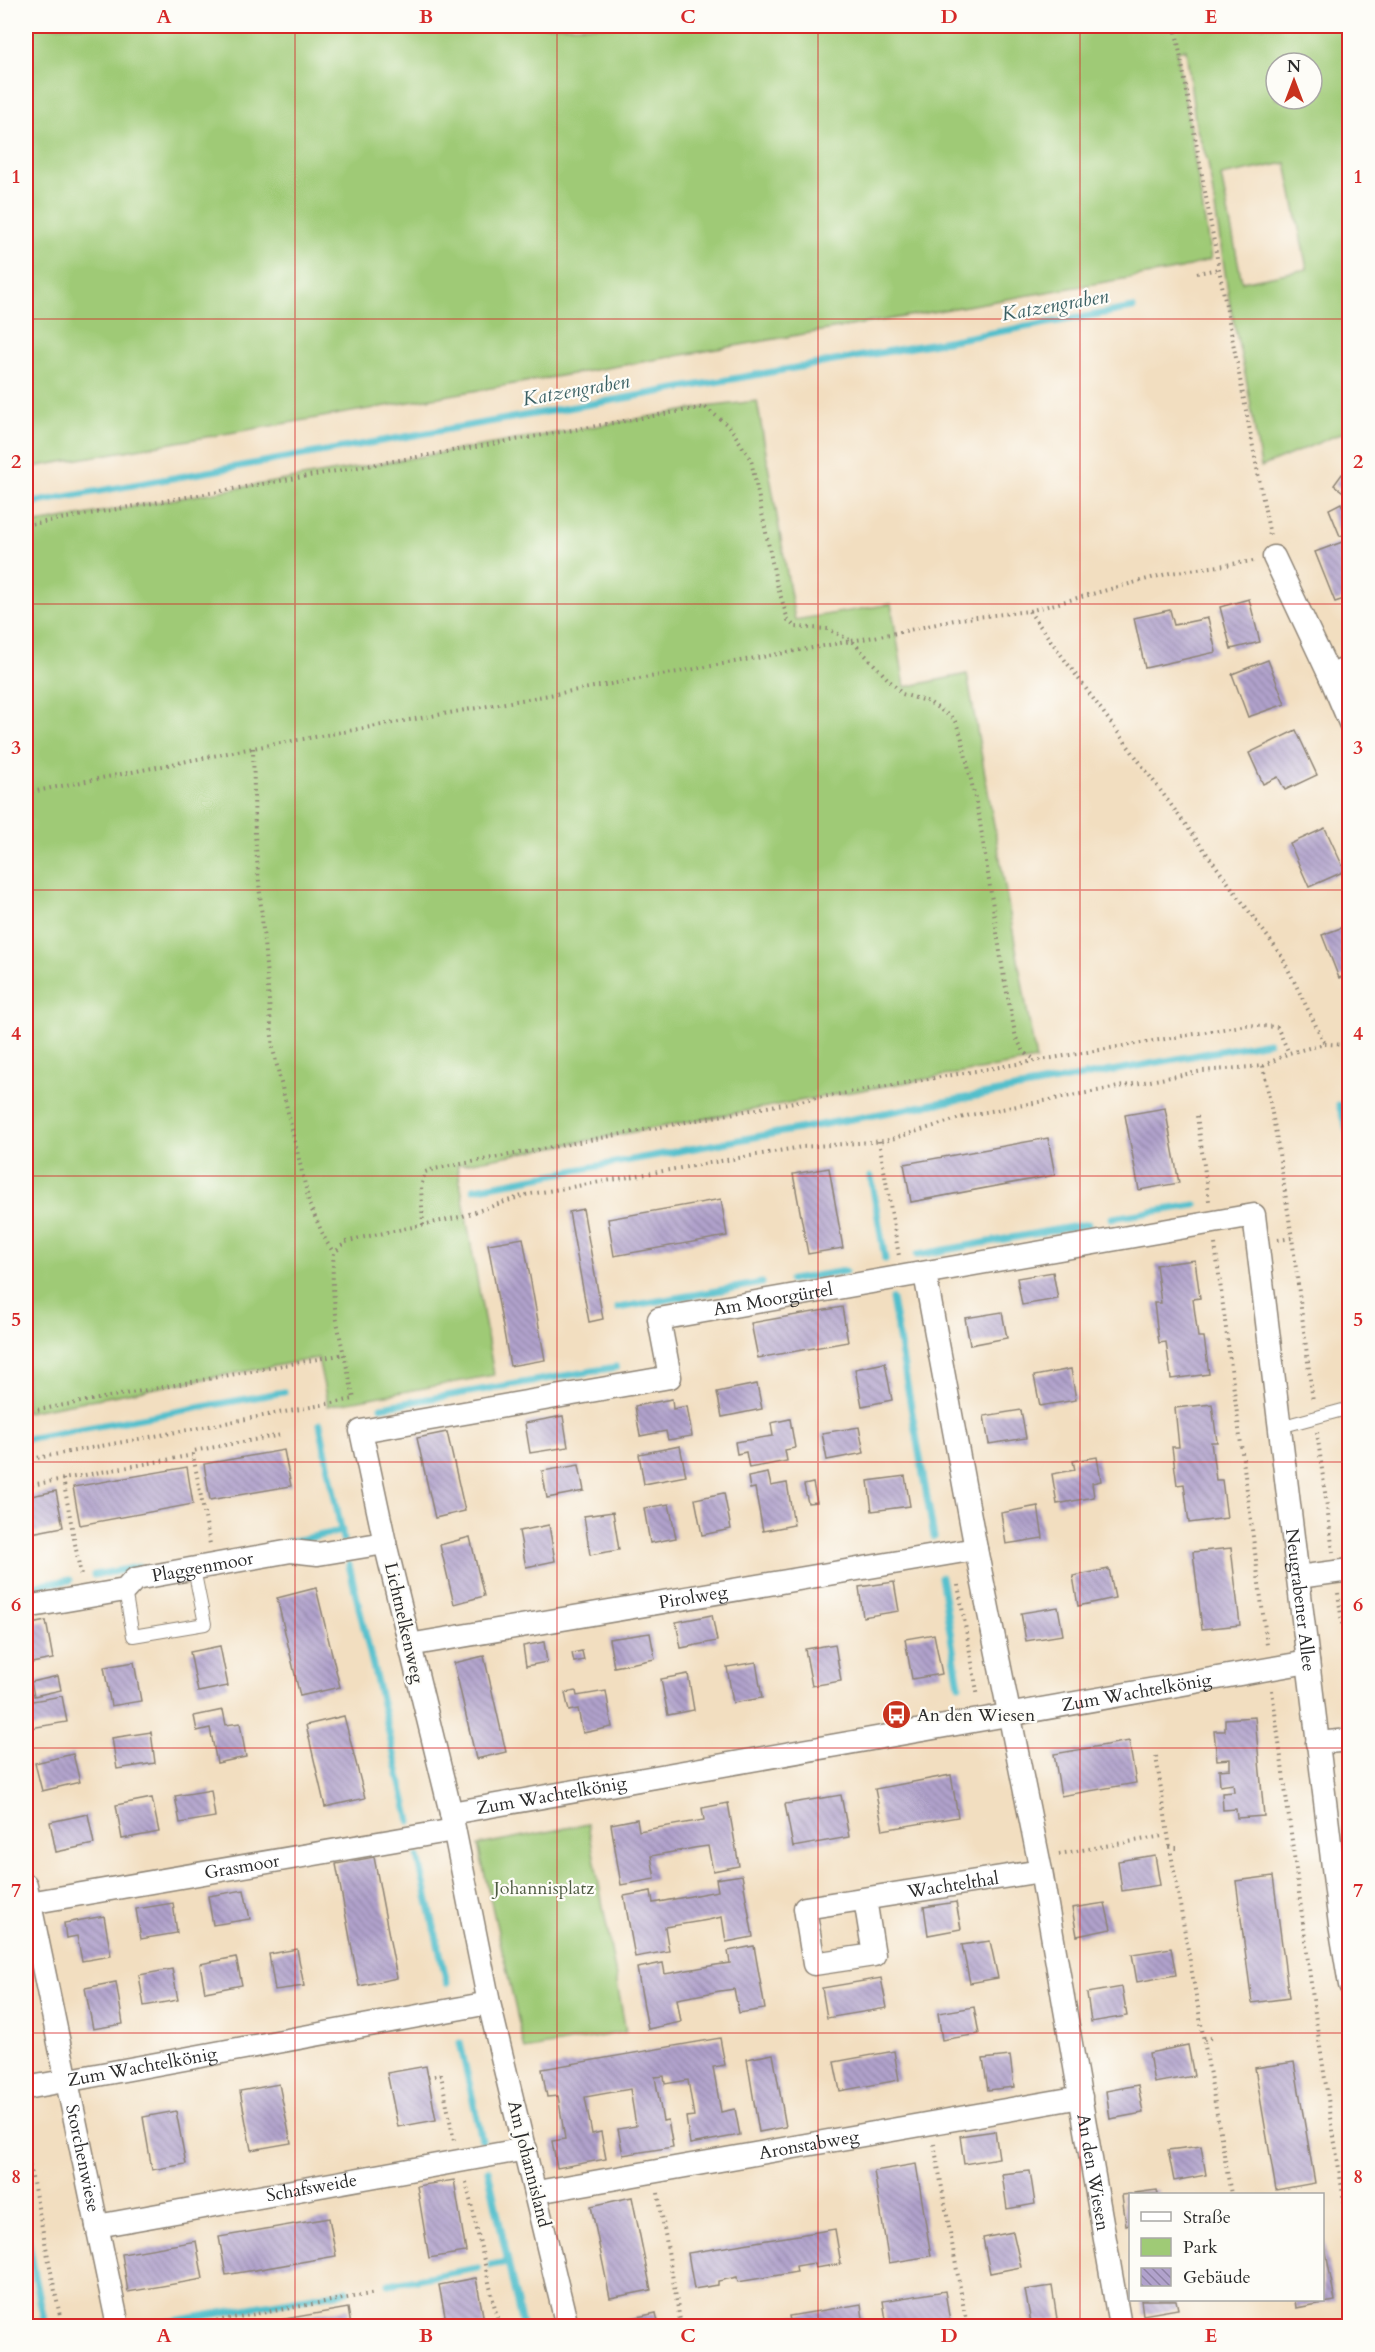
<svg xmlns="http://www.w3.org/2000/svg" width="1375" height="2352" viewBox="0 0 1375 2352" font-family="Cardo,serif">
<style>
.green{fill:#9fca76;stroke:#657a50;stroke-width:1.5;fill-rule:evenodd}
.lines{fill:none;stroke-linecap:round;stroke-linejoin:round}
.stream{stroke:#52bfcc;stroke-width:7}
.building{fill:url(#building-back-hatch)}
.service-casing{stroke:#8e8476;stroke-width:14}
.minor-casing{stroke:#8e8476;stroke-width:25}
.path{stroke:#8e8476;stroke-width:4;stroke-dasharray:1.5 4.5;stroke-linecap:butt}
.service{stroke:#fff;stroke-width:12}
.minor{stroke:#fff;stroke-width:22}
.grid{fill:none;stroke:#d62828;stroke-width:1.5;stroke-opacity:0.55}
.labels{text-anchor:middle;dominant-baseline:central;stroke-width:4.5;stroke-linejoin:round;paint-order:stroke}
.street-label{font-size:18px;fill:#2b2b2b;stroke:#fdfcf7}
.poi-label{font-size:18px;fill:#2b2b2b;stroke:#fdfcf7;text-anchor:start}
.park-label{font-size:18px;fill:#4e5b42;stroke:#fdfcf7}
.water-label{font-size:20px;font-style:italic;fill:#395f63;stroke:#fdfcf7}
.neatline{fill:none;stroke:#d62828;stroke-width:2}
.grid-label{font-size:20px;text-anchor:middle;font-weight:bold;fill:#d62828}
</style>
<defs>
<pattern id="building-back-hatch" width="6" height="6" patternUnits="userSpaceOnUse" patternTransform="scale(1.5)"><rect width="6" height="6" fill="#b1a2cc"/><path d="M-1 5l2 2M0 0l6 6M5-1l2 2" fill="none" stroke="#9084a6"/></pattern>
</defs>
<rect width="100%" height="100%" fill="#fdfcf7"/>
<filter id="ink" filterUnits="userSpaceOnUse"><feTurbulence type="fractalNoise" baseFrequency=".0167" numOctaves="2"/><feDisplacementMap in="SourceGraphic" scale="12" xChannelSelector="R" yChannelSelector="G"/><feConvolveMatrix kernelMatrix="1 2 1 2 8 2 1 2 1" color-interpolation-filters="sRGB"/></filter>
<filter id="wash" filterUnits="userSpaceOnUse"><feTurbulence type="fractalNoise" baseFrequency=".008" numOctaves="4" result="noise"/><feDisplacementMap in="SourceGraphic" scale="24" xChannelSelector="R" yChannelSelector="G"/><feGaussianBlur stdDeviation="1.35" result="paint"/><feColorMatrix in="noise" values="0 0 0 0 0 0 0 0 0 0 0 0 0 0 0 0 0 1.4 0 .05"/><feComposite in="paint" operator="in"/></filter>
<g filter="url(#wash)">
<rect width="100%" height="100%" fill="#f2dec0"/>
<g class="green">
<path d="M26 26H1349V430L1261 467 1247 383 1230 305 1208 162 1196 127 1186 49 1177 51 1211 259 1181 269 26 468ZM1276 63H1312V99H1276ZM1286 163 1307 269 1242 282 1221 176Z"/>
<polygon points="757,401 795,620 891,604 905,687 967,674 1036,1060 799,1101 457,1165 494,1375 328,1406 318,1358 26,1412 26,525 705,407"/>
<polygon points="588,1824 626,2032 525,2050 478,1845"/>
</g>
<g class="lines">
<g class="stream">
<polyline points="26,504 1133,308"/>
<polyline points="1339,1105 1350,1140"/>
<polyline points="871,1177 885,1259"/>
<polyline points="474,1189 1268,1042"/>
<polyline points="1112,1218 1195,1205"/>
<polyline points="917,1255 1088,1224"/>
<polyline points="791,1280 845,1271"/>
<polyline points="892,1299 934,1537"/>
<polyline points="618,1308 762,1283"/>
<polyline points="381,1407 616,1367"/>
<polyline points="320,1424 343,1539"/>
<polyline points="26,1439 284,1392"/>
<polyline points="288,1542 342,1531"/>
<polyline points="349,1565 410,1821"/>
<polyline points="94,1575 139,1567"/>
<polyline points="941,1577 959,1685"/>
<polyline points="26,1587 70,1580"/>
<polyline points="418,1857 447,1983"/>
<polyline points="460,2043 482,2140"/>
<polyline points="488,2170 522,2326"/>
<polyline points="26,2229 45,2326"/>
<polyline points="491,2265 508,2262"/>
<polyline points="389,2284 478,2268"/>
<polyline points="146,2326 347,2291"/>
</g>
</g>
<g id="blocks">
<g class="building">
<polygon points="1342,474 1350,480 1350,497 1334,485"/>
<polygon points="1341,503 1350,523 1350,533 1340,536 1329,509"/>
<polygon points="1345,541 1350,553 1350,597 1335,602 1315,552"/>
<polygon points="1249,599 1260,642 1231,649 1220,607"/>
<polygon points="1170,610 1174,625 1208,618 1216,652 1145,668 1134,618"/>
<polygon points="1268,660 1285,704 1248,717 1232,674"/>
<polygon points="1296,730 1317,775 1285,790 1278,777 1263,784 1249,753"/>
<polygon points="1325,828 1345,871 1309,887 1290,844"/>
<polygon points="1346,926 1350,934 1350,974 1339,978 1322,935"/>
<polygon points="1165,1108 1179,1183 1139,1190 1125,1115"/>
<polygon points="1048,1138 1055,1175 911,1202 904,1164"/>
<polygon points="829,1168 843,1248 808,1254 793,1174"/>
<polygon points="721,1199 727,1236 614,1256 608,1219"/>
<polygon points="583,1209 603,1319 589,1322 569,1212"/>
<polygon points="523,1238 545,1360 510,1366 488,1244"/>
<polygon points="1195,1260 1200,1298 1193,1299 1198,1337 1204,1337 1209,1374 1171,1379 1166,1342 1159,1343 1154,1303 1161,1303 1156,1265"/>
<polygon points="1053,1272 1058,1299 1022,1305 1017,1278"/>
<polygon points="842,1307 848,1342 758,1358 751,1323"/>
<polygon points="1002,1312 1007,1338 970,1345 965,1318"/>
<polygon points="885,1363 892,1400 862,1406 855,1369"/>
<polygon points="1071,1369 1076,1400 1040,1406 1034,1376"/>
<polygon points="757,1384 762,1409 722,1417 717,1392"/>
<polygon points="672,1399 673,1409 687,1406 692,1436 668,1440 666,1431 640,1436 635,1406"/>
<polygon points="1212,1404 1217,1442 1211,1442 1216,1480 1222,1480 1227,1518 1189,1523 1184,1484 1177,1485 1172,1447 1179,1447 1175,1408"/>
<polygon points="1021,1410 1026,1438 989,1444 984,1416"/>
<polygon points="563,1416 568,1447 530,1453 525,1423"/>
<polygon points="790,1419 795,1448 785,1450 787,1461 749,1468 746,1452 737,1454 735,1442 773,1436 771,1423"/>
<polygon points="859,1427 864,1453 827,1460 822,1433"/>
<polygon points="447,1432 465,1511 435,1518 417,1438"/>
<polygon points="680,1446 686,1476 644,1484 639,1454"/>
<polygon points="284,1450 291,1486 210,1500 204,1464"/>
<polygon points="1097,1457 1101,1481 1092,1483 1094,1497 1057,1504 1052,1474 1075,1470 1073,1461"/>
<polygon points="579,1465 584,1491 547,1498 542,1471"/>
<polygon points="187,1467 193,1504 80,1525 73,1487"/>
<polygon points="768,1473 771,1486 787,1483 794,1525 763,1531 755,1488 750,1489 748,1477"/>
<polygon points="905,1476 910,1506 872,1511 868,1481"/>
<polygon points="813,1483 817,1502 808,1503 804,1485"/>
<polygon points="56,1491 63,1527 26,1534 26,1497"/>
<polygon points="724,1493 731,1529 702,1535 695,1499"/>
<polygon points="669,1504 676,1538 650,1543 644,1508"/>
<polygon points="1038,1506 1043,1538 1006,1544 1001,1513"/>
<polygon points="613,1512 619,1550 590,1555 584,1516"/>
<polygon points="549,1525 555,1561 526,1567 519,1531"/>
<polygon points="470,1537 484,1596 454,1604 440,1545"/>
<polygon points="1231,1548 1240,1625 1202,1629 1193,1552"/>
<polygon points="1109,1569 1115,1598 1078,1606 1073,1576"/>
<polygon points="894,1582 899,1611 863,1617 859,1587"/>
<polygon points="316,1588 340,1687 300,1696 277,1598"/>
<polygon points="1058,1607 1063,1635 1026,1641 1021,1613"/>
<polygon points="712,1615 717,1641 681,1648 676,1622"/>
<polygon points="46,1621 53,1659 26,1664 26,1625"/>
<polygon points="650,1633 655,1659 614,1667 609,1639"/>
<polygon points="934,1634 942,1674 912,1679 905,1639"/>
<polygon points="544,1642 547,1662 526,1666 523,1646"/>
<polygon points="835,1644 841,1681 812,1686 805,1649"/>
<polygon points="220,1646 228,1686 198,1692 190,1652"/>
<polygon points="582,1651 584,1660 574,1662 572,1653"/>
<polygon points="484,1656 506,1752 476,1759 454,1663"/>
<polygon points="134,1662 141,1701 111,1706 104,1667"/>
<polygon points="756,1662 762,1698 733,1703 727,1667"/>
<polygon points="688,1674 694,1710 668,1715 661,1679"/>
<polygon points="58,1676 61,1690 34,1696 31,1682"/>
<polygon points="576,1691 577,1696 606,1691 612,1727 583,1733 578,1709 569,1711 565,1693"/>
<polygon points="62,1696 67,1722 31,1728 26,1702"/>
<polygon points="223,1710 226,1725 240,1723 246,1757 217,1763 210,1728 197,1731 194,1716"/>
<polygon points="344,1716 365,1798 325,1807 306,1725"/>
<polygon points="1255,1717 1264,1816 1237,1818 1236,1809 1223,1810 1222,1793 1234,1792 1233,1784 1220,1786 1219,1770 1230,1769 1230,1759 1217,1760 1214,1731 1225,1731 1225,1719"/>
<polygon points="151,1732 155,1763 117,1769 112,1738"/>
<polygon points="1129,1741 1136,1783 1061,1796 1054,1754"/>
<polygon points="73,1754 80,1782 42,1791 35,1763"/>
<polygon points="951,1775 958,1817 883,1830 875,1789"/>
<polygon points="211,1790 215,1817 180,1823 175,1796"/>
<polygon points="841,1795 849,1837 793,1847 785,1804"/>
<polygon points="152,1798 159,1832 122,1839 116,1805"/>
<polygon points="728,1803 739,1866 713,1871 708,1846 694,1848 651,1856 655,1879 621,1885 611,1824 637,1819 639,1831 704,1820 702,1808"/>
<polygon points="88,1814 94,1844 56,1852 50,1822"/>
<polygon points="1155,1855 1160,1885 1122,1891 1118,1861"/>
<polygon points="374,1857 397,1978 359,1986 336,1864"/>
<polygon points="742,1875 753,1937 726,1942 722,1917 708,1920 665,1927 669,1951 635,1957 624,1896 651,1891 653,1903 718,1891 716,1879"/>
<polygon points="1273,1876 1289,1998 1252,2003 1236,1881"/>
<polygon points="244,1890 250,1919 213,1925 208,1896"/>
<polygon points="956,1902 961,1929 928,1935 924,1907"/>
<polygon points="173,1903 177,1933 141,1939 136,1909"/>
<polygon points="1105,1903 1111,1929 1077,1936 1072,1908"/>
<polygon points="104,1916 111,1956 82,1961 77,1936 66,1938 64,1923"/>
<polygon points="990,1941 998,1978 970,1983 962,1945"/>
<polygon points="754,1946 765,2009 739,2013 734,1989 720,1991 677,1999 681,2022 648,2029 637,1968 663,1963 665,1974 716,1965 730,1963 728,1951"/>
<polygon points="1171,1948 1176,1975 1137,1982 1132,1954"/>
<polygon points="297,1949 304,1986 275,1990 269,1954"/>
<polygon points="236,1957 242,1985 205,1992 200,1964"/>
<polygon points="172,1969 178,2000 144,2006 139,1975"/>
<polygon points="881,1978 887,2008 827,2018 822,1988"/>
<polygon points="116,1982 123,2024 93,2029 85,1988"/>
<polygon points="1122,1987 1127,2016 1091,2022 1087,1993"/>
<polygon points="974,2007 979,2034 942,2040 938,2013"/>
<polygon points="720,2038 725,2065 713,2067 721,2112 735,2109 740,2135 690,2144 686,2117 694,2116 688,2080 665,2084 664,2076 655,2077 663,2121 668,2120 673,2147 623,2155 618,2129 636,2126 630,2089 585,2097 592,2134 601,2132 606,2159 557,2168 552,2141 565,2139 558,2096 547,2097 542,2069"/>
<polygon points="1188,2045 1194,2076 1154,2083 1149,2053"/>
<polygon points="894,2051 899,2080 840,2091 834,2062"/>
<polygon points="773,2054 786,2127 759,2132 747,2059"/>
<polygon points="1010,2056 1014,2087 988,2090 983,2059"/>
<polygon points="1294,2062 1315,2183 1276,2190 1255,2068"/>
<polygon points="426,2066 436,2120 398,2127 387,2073"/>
<polygon points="279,2084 291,2143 251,2150 240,2091"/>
<polygon points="1138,2085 1143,2113 1110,2119 1106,2091"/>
<polygon points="176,2111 186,2164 152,2170 143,2117"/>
<polygon points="995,2131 999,2158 964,2164 960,2136"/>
<polygon points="1201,2146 1206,2175 1174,2181 1168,2150"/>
<polygon points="916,2164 931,2256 889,2263 874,2171"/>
<polygon points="1030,2171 1035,2204 1007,2209 1002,2174"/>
<polygon points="454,2180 466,2252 429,2258 417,2186"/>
<polygon points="1157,2190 1158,2194 1134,2194 1134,2193"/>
<polygon points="1131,2194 1130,2224 1126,2225 1122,2195"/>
<polygon points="632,2197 651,2290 610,2298 591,2206"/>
<polygon points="329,2218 336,2256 226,2275 219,2237"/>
<polygon points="835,2229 841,2264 815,2268 814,2263 796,2266 797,2272 738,2282 737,2277 718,2281 718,2285 694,2289 688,2253"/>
<polygon points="1013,2232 1021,2267 990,2273 983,2238"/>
<polygon points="1323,2236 1335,2301 1296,2308 1295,2300 1323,2300"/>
<polygon points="196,2241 203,2279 128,2292 122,2254"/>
<polygon points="476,2278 485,2326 447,2326 439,2285"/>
<polygon points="1052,2286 1057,2319 1031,2323 1025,2290"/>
<polygon points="945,2291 950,2322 922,2326 887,2326 883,2301"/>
<polygon points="1141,2300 1176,2300 1178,2309 1143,2315"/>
<polygon points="861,2304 864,2326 791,2326 789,2316"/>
<polygon points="348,2308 351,2326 274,2326 273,2321"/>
<polygon points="656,2313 659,2326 616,2326 615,2322"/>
<polygon points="772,2319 773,2326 735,2326 735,2325"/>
</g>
</g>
</g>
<g filter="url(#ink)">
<use href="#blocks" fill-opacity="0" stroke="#8e8476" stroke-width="1.5"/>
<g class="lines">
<defs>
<g id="service">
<polyline points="1280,1427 1350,1408"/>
<polyline points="125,1590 133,1636 205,1624 194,1569"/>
</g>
<g id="minor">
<polyline points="1274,557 1330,676 1350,723"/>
<polyline points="1330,676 1350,667"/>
<path id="s1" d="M925 1274 976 1549 1041 1871 1120 2326"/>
<polyline points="1298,1577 1350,1570"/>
<path id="s2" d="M26 1607 125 1590 135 1579 291 1551 318 1554 385 1543"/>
<path id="s3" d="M409 1645 976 1549"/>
<polyline points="1317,1743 1350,1740"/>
<path id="s4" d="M451 1813 1308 1662"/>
<path id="s5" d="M26 1885 118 2326"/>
<path id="s6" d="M865 1899 874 1955 814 1964 805 1908 1041 1871"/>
<path id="s7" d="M29 1903 454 1830"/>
<path id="s8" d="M26 2088 489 2003"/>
<path id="s9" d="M537 2192 1081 2097"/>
<path id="s10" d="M97 2226 526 2149"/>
<path id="s11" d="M567 2326 489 2003 451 1813 385 1543 361 1431 670 1377 659 1319 1254 1215 1340 1925 1350 1985"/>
</g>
</defs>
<use href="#service" class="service-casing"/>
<use href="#minor" class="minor-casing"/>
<g class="path">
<polyline points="1175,26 1219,269 1270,536"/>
<polyline points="1197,273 1219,269"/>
<polyline points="26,525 705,407 730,427 751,460 776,581 788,620 795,627 828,629 852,641 902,694 929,702 954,719 961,735 979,816 1004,978 1016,1038 1025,1053 1036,1060"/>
<polyline points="1029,611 1281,955 1325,1044"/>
<polyline points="253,748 255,835 273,1049 310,1206 326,1241 334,1253"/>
<polyline points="26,793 253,748 896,633 959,619 1029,611 1170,573 1253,561"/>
<polyline points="1263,1066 1276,1134 1292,1238"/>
<polyline points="1197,1116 1209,1201"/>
<polyline points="879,1141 899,1256"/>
<polyline points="423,1225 421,1187 425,1172 434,1169 799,1101 1247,1025 1277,1027 1289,1053"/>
<polyline points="1278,1240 1292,1238 1313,1401"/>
<polyline points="1215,1244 1267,1645"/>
<polyline points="26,1412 345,1354"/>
<polyline points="1317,1432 1333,1552"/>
<polyline points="193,1455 193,1451 281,1435"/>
<path d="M26 1460 354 1399C344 1352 328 1301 334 1253L346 1242 360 1238 460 1217 525 1195 802 1147 885 1141 970 1115 1203 1071 1263 1066 1289 1053 1325 1044 1350 1045"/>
<polyline points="63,1479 81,1576"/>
<polyline points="26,1486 193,1455 210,1544"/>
<polyline points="958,1585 978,1697"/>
<polyline points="1338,1593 1350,1681"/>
<polyline points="1272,1690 1316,2021 1350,2240"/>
<polyline points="1156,1756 1170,1848"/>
<polyline points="1177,1848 1170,1848 1231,2194"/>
<polyline points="1059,1854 1163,1836"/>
<polyline points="1204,2039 1211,2038"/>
<polyline points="428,2077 441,2075 454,2141"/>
<polyline points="934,2144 967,2326"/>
<polyline points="26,2148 62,2326"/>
<polyline points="466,2182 499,2326"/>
<polyline points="658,2193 681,2326"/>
<polyline points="187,2326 376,2293"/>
</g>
<use href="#service" class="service"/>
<use href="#minor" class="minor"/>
</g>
</g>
<path class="grid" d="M295 26V2326M557 26V2326M818 26V2326M1080 26V2326M26 319H1350M26 604H1350M26 890H1350M26 1176H1350M26 1462H1350M26 1748H1350M26 2033H1350"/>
<defs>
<symbol id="bus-disc" viewBox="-11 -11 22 22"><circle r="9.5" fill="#c8321e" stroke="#fdfcf7"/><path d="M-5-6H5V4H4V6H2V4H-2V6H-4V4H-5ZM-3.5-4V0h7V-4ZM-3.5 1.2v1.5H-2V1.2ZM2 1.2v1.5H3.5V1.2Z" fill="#fff"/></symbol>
</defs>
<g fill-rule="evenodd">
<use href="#bus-disc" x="880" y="1698" width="33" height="33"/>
</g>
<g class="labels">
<g class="street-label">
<text stroke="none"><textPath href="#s11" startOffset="1407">Am Moorgürtel</textPath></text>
<text stroke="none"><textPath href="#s2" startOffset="184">Plaggenmoor</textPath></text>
<text stroke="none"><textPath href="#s3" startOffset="288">Pirolweg</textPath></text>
<text stroke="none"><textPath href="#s11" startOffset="2283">Neugrabener Allee</textPath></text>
<text transform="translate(404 1623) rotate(77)">Lichtnelkenweg</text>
<text stroke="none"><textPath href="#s4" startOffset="696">Zum Wachtelkönig</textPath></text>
<text stroke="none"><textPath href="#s4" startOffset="102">Zum Wachtelkönig</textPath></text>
<text stroke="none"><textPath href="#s7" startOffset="216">Grasmoor</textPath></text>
<text stroke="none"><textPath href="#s6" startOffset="324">Wachtelthal</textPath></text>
<text stroke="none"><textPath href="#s8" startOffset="118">Zum Wachtelkönig</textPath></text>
<text stroke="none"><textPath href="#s9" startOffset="276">Aronstabweg</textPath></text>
<text stroke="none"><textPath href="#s5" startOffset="279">Storchenwiese</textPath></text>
<text transform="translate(529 2164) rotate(76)">Am Johannisland</text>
<text stroke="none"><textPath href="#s1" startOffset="914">An den Wiesen</textPath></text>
<text stroke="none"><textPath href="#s10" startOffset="218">Schafsweide</textPath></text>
</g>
<g class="poi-label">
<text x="917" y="1715">An den Wiesen</text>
</g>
<g class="park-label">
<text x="544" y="1888">Johannisplatz</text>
</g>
<g class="water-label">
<text transform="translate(1055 305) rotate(-10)">Katzengraben</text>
<text transform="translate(576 390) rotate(-10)">Katzengraben</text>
</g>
</g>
<rect width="1375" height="2352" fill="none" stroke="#fdfcf7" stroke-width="66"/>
<rect x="1129" y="2193" width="195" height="108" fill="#fdfcf7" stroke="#a9a8a5" stroke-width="1.5"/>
<rect x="1141" y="2212" width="30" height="9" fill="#ffffff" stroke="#a9a8a5" stroke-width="1.5"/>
<text x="1183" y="2223" font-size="18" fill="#2b2b2b">Straße</text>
<rect x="1141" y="2238" width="30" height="18" fill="#9fca76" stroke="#a9a8a5" stroke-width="1.5"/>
<text x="1183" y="2253" font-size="18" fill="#2b2b2b">Park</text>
<rect x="1141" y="2268" width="30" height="18" fill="url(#building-back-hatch)" stroke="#a9a8a5" stroke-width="1.5"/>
<text x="1183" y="2283" font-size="18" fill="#2b2b2b">Gebäude</text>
<g transform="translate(1294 81)"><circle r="28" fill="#fdfcf7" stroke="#a9a8a5" stroke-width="1.5"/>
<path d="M0-4.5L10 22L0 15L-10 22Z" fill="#c8321e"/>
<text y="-9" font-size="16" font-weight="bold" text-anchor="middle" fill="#2b2b2b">N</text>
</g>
<rect x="33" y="33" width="1309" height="2286" class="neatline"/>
<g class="grid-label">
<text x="164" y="23">A</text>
<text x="426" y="23">B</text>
<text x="688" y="23">C</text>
<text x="949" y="23">D</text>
<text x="1211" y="23">E</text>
<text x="16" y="183">1</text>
<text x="1358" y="183">1</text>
<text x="16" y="468">2</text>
<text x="1358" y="468">2</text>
<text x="16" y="754">3</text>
<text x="1358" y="754">3</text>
<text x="16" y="1040">4</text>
<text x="1358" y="1040">4</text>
<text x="16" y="1326">5</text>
<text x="1358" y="1326">5</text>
<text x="16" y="1611">6</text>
<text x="1358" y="1611">6</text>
<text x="16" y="1897">7</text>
<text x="1358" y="1897">7</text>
<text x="16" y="2183">8</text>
<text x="1358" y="2183">8</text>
<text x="164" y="2342">A</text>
<text x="426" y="2342">B</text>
<text x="688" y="2342">C</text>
<text x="949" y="2342">D</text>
<text x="1211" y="2342">E</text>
</g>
</svg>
